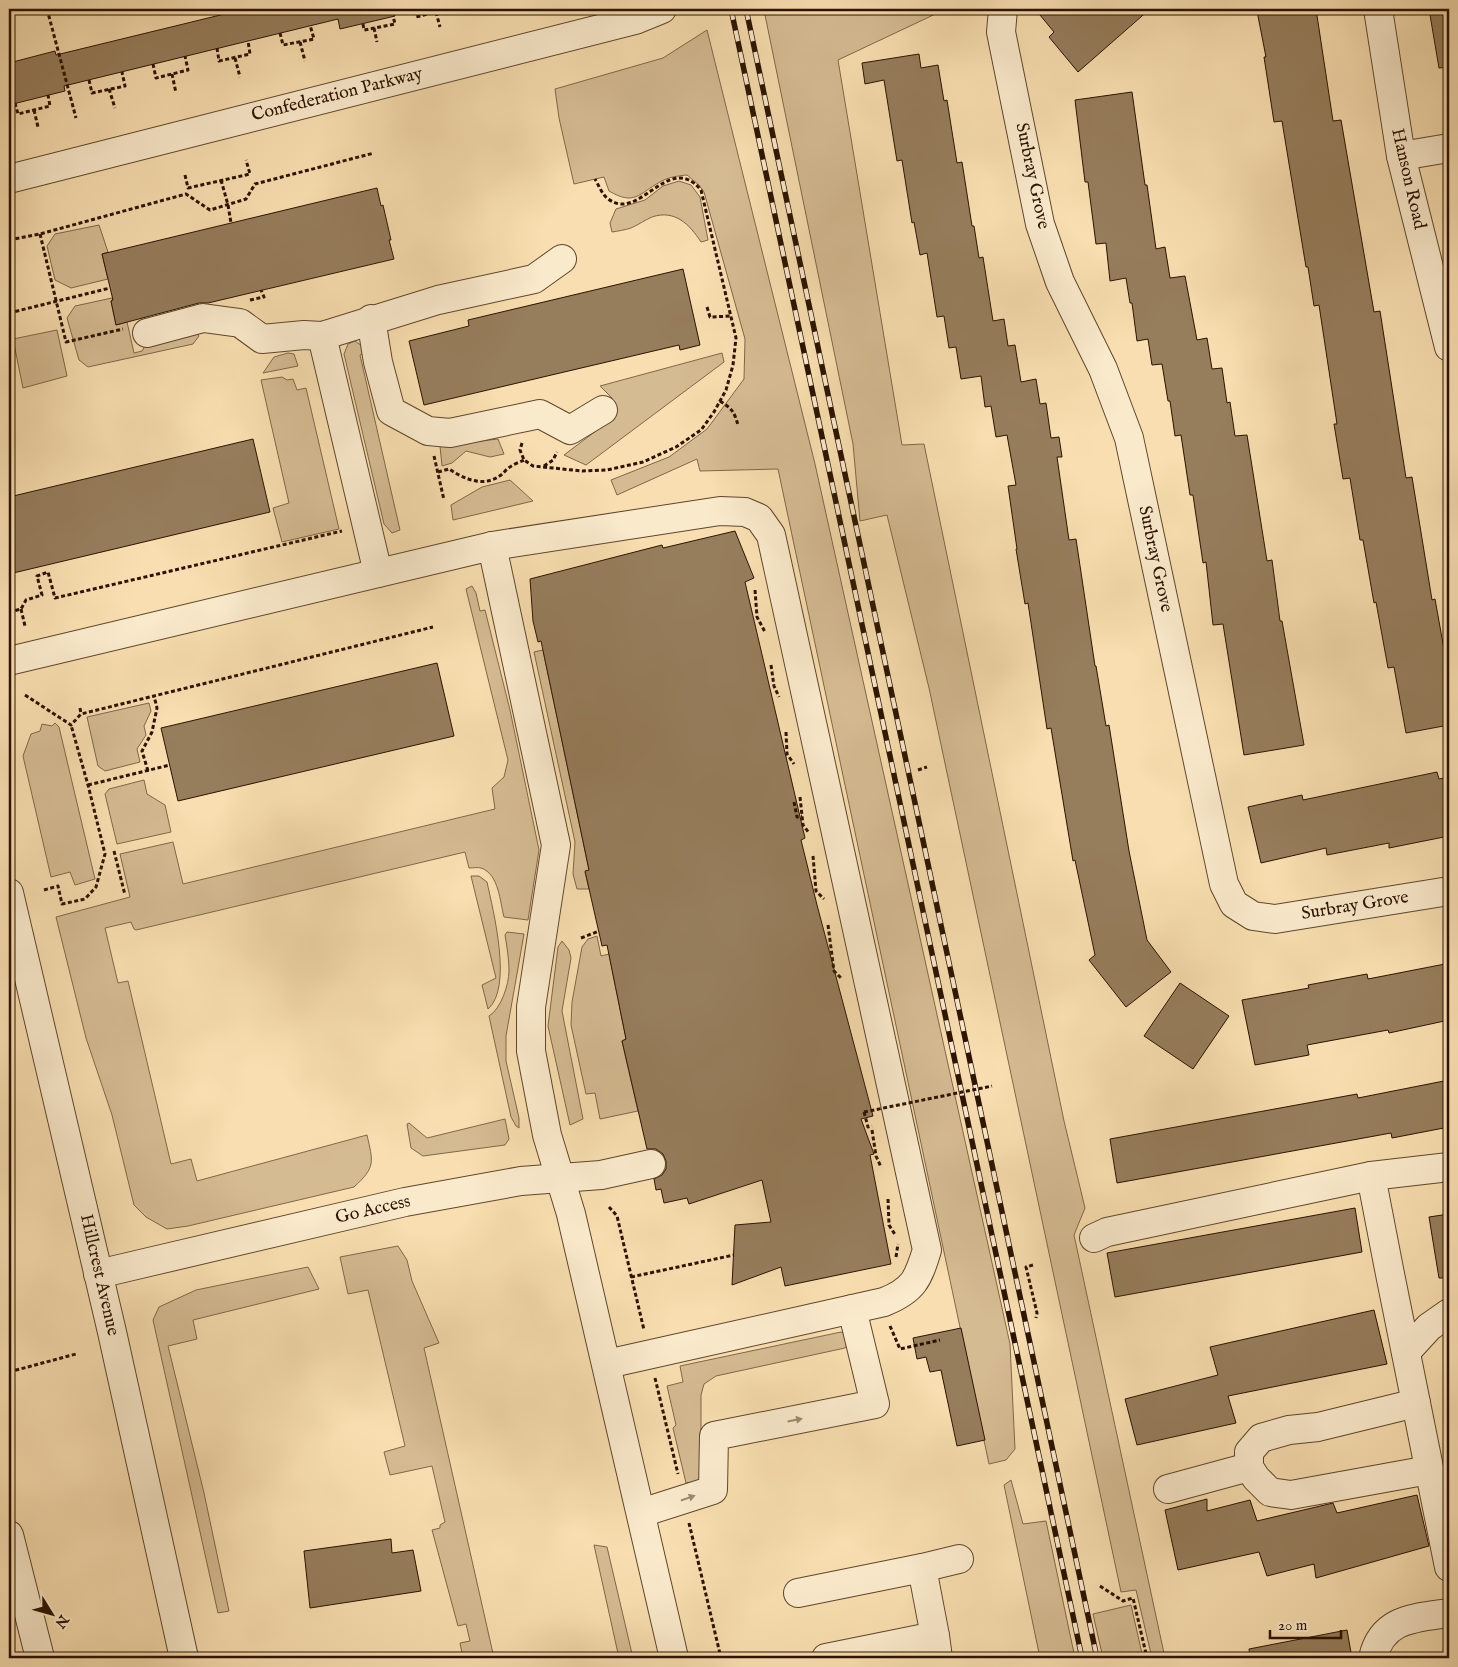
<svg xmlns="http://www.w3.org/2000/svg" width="1458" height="1667" viewBox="0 0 1458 1667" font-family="'IM FELL English',serif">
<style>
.green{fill:#d5bb92;stroke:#806749}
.building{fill:#967d5c;stroke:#2c1300}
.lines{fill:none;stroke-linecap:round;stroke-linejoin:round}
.minor-casing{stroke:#5f462c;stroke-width:30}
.path{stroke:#2c1300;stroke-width:3;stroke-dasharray:4 2.5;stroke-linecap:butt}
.minor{stroke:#faeacc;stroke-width:28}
.rail-casing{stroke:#2c1300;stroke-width:5.5}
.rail{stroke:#faeacc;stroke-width:4;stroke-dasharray:11;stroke-linecap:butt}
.path-bridge{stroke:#2c1300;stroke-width:3;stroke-dasharray:4 2.5;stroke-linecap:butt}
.oneway{fill:#9d8970}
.labels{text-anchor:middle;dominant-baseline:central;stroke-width:5;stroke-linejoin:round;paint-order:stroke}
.street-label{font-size:18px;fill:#2c1300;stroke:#faeacc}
</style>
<rect width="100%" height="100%" fill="#f8deb0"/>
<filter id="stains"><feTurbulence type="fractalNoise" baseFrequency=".004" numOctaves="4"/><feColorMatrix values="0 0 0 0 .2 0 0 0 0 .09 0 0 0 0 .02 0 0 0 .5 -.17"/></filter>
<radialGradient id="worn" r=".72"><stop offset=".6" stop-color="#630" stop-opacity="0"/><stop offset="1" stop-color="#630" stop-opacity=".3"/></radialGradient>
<g class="green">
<polygon points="773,9 946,9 838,60 902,445 924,444 1064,1121 1085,1208 1074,1235 1165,1658 1152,1658 1136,1590 1121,1592 929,688 887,515 860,521 853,444 765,15"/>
<path d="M707 30 815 464 1010 1344 1015 1449 1006 1460 989 1464 778 469 700 471 697 459 617 495 611 480 669 457 707 429 744 379 745 339 704 192 699 185 687 175C677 176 668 177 660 182 638 194 635 206 609 191L604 177 574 184 559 118 555 89 663 58Z"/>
<path d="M679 181 691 185 700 197 708 240 701 242C690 225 675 209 652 217 645 220 638 225 631 228 625 230 618 231 612 232L610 223 616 209 645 200 663 186Z"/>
<polygon points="99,225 108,252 102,254 108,279 71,288 55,280 47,246 55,234"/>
<polygon points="112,298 113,300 111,301 116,325 127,322 134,353 142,351 145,346 197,333 199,336 193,344 88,367 79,360 67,318 75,306"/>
<polygon points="57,330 67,376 23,388 13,339"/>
<polygon points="355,341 362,346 365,353 360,355 400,530 392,533 384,524 344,354 348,344"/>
<polygon points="288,353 294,354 298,366 263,373 274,357"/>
<polygon points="722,353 724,362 586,465 564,455 613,418 612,398 600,386"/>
<polygon points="282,377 287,380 293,379 297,390 306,388 339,529 282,542 273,508 289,503 261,380"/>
<polygon points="498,439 504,454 490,457 466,451 452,463 442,466 440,446"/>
<polygon points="510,480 533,501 453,520 451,505 482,487"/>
<path d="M472 586 476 593 480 611 485 610 510 710 539 850 528 920 504 917C500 902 499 874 481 868 478 867 473 868 469 868L465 852 136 930 134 929 131 922 105 928 118 983 128 981 171 1164 191 1159 197 1181 367 1135C373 1162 376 1167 354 1187L188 1226 167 1229 146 1217 134 1205 112 1115 86 1038 56 917 130 897 120 854 173 842 183 884 495 809 492 788 504 777 508 760 466 589Z"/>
<polygon points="543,650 589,870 585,872 589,889 577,889 573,874 575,842 534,652"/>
<polygon points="149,703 151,711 144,726 146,735 137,749 140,762 105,771 98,766 87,717"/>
<polygon points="55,723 59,727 95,879 75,885 70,872 51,877 23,756 31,734 40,731 42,724 52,726"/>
<polygon points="144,780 147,794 165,805 171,832 117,844 105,794 109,789"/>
<path d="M471 876H479L487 882C493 910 513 988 488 1009L482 985 496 978Z"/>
<path d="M507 932 524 934 506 1036V1061L519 1118V1128L516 1126 511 1117 489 1016C501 1009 509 984 509 971 509 959 507 947 505 935Z"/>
<polygon points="597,936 601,956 609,954 626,1039 622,1041 638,1111 600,1119 595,1093 586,1094 571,1025 572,1002 582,947 588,939"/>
<polygon points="562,941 569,950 571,958 562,1011 583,1119 570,1125 548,1026 558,947"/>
<polygon points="505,1119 509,1139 505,1145 423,1156 411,1148 407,1124 409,1123 427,1138"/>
<polygon points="398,1246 407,1260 412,1281 439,1343 424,1348 494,1658 463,1658 460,1643 470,1641 466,1624 458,1626 432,1530 440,1528 440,1525 445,1522 432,1466 390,1475 384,1452 405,1446 368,1290 348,1294 340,1257"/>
<polygon points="308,1267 319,1289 193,1320 197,1339 168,1346 204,1493 229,1611 218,1613 153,1320 159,1307 196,1290"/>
<polygon points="841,1332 848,1336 850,1342 845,1348 716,1376 704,1384 701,1395 701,1481 686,1483 673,1428 676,1425 667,1386 683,1382 680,1366"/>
<polygon points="1011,1480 1023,1524 1046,1521 1075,1658 1040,1658 1004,1485"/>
<polygon points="594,1545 607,1547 633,1658 619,1658"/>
<polygon points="1131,1605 1143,1658 1103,1658 1093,1614"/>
</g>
<g class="building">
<polygon points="245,9 394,9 395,16 340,29 338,19 64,86 65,91 9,105 9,63 55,51 56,55"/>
<polygon points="1035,9 1150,9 1078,72 1049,37 1054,32"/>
<polygon points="1269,9 1316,9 1333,121 1341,120 1374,312 1380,311 1406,478 1412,477 1432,600 1435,599 1447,666 1449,665 1449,725 1406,733 1394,667 1388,668 1376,602 1374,603 1363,540 1360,540 1350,478 1343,479 1334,424 1337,424 1319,305 1314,306 1308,267 1306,267 1282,121 1274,122 1264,57 1266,57 1257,11"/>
<polygon points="1429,9 1449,9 1449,67 1439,68"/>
<polygon points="919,54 921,68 938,65 944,101 947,100 957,163 962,162 972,226 974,226 979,258 983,257 993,321 1004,319 1008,346 1015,345 1021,382 1036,379 1040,404 1046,403 1051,438 1059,437 1062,457 1057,457 1069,540 1076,539 1095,666 1096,666 1106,726 1109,725 1129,851 1147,940 1171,972 1126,1007 1089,960 1095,955 1075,860 1073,861 1051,728 1047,729 1028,603 1025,604 1016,549 1017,549 1008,486 1016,485 1007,435 996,437 991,406 985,407 981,376 961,379 956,347 949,348 944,316 937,317 927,253 920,255 914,222 912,223 902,160 897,161 884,80 865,84 862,63"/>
<polygon points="1132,92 1145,185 1147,185 1156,249 1165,247 1170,278 1185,276 1197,340 1207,338 1212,369 1222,368 1227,403 1230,402 1235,436 1247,435 1267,561 1272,560 1280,621 1282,621 1304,745 1244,755 1223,624 1213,625 1206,562 1203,563 1193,495 1190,495 1181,435 1175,436 1170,401 1168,401 1162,364 1152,365 1148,339 1137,341 1132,303 1130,303 1126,278 1110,281 1106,243 1096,244 1088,182 1085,182 1075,100"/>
<polygon points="377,188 381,206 383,205 391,240 389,240 394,259 208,303 199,303 116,325 111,301 113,300 102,254"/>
<polygon points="683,269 700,345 680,350 679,345 424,405 409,341 469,326 468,320"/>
<polygon points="253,439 270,512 9,574 9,497"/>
<polygon points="735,531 754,578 745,582 805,838 801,840 817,905 873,1116 861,1119 874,1154 870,1155 891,1264 785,1286 781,1267 732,1285 735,1225 771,1222 762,1180 689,1204 687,1198 664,1203 661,1189 656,1190 654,1179 662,1175 666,1169 666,1161 663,1154 656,1149 647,1149 622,1041 626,1039 607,945 602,946 585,871 589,870 541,641 538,642 533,621 530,579 662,545 663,548"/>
<polygon points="437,663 454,736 178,801 161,728"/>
<polygon points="1437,772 1439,779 1449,777 1449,836 1389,848 1389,843 1327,855 1326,848 1261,863 1248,807 1302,795 1303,800"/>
<polygon points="1445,964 1449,986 1449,1020 1389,1033 1388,1030 1307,1045 1309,1055 1255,1065 1242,1000 1309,988 1308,985 1367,974 1368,979"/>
<polygon points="1180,983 1229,1016 1193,1069 1144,1036"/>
<polygon points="1449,1080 1449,1127 1392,1138 1391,1133 1117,1183 1110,1139 1357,1094 1358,1098"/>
<polygon points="1355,1208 1362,1252 1115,1297 1107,1253"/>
<polygon points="1449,1214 1449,1278 1439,1278 1429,1217"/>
<polygon points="1374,1310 1387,1364 1228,1396 1236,1423 1137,1445 1125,1399 1218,1375 1210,1347"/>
<polygon points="961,1328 985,1440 957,1446 941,1370 930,1372 926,1357 917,1359 913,1338"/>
<polygon points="1417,1495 1429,1546 1316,1578 1314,1564 1267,1576 1259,1552 1178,1570 1165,1510 1207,1499 1207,1511 1250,1500 1257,1521 1333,1503 1337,1513"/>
<polygon points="391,1539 392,1553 413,1550 421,1591 310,1608 304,1551"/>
<polygon points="1347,1630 1352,1658 1250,1658 1249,1649"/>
</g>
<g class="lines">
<defs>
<g id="minor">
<polyline points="1003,9 1001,32 1040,224 1060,282 1103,369 1129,438 1224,884 1234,904 1253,916 1275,919 1449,891"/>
<polyline points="1378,9 1401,156 1449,347"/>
<polyline points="1401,156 1449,148"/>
<polyline points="9,179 635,20 662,9"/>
<polyline points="371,319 378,362 391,411 428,431 450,433 540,414 570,430 603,410"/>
<polyline points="147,333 203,318 240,323 262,339 304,335 322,336 438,300 534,279 562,259"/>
<polyline points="322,336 378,573"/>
<polyline points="492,546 556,845 531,1007 531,1051 547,1135 571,1214 674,1658"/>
<path d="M9 661 492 546 720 511 745 512 759 518 771 535 927 1250C918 1279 914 1290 884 1302L607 1364"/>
<polyline points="9,893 112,1332 184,1658"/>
<polyline points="1371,1176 1389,1269 1449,1567"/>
<polyline points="1094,1238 1107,1232 1371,1176 1449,1167"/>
<polyline points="98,1274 405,1202 521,1181 601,1175 651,1164"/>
<polyline points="1406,1352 1429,1327 1449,1313"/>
<polyline points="1416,1403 1318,1427 1289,1430 1261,1438 1249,1452 1249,1467 1256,1478 1270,1492 1291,1495 1429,1470"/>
<polyline points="1168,1489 1249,1467"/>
<polyline points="641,1513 713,1490 714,1436 875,1404 852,1309"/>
<polyline points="9,1535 40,1658"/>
<polyline points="922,1568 959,1559"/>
<polyline points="798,1593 922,1568 935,1636"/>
<polyline points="826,1658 935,1636 938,1658"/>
<path d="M1373 1658C1382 1618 1415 1618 1449 1613"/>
</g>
</defs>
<use href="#minor" class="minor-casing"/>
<g class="path">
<polyline points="47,9 76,118"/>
<polyline points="502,9 503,11"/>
<polyline points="415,11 416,17 448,9"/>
<polyline points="436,12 440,27"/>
<polyline points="363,24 364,30 395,24 393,16"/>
<polyline points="374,28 377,42"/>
<polyline points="280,33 283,45 314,39 310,25"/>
<polyline points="300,42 305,61"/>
<polyline points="217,48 219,61 250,54 248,41"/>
<polyline points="235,58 240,77"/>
<polyline points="153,64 156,78 188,70 185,56"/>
<polyline points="172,74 176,93"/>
<polyline points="89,80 92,93 125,86 122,72"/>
<polyline points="109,89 115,108"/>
<polyline points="15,103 18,114 50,106 48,95"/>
<polyline points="34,110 38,127"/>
<polyline points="185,175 188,188 250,174 246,160"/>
<polyline points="221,180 228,205 231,223"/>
<polyline points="40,234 66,342 123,329"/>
<polyline points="9,240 40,234 186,194 210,210 246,199 255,184 374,153"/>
<polyline points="250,300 264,297 261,290"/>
<polyline points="707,307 710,317 731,316"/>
<polyline points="9,313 110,288"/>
<path d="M720 401C732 409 734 411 738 425"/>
<path d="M522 443 520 450 524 460 533 466 582 471 607 470 643 462 676 447 701 430 714 412 726 390 733 365 736 338 701 190C668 150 639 225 607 198 602 194 598 184 595 179"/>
<polyline points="434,456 444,500"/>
<polyline points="544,466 553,460 557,452"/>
<path d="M438 472 449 469C464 479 484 488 501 475 504 473 506 469 510 467 514 464 520 462 524 460"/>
<polyline points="755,590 757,617 765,632"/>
<polyline points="21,609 25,626"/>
<polyline points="9,612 21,609 26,600 42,595 37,576 48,572 55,598 342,531"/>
<polyline points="771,665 774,686 779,697"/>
<polyline points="25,695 71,725 81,714 433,627"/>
<polyline points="80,708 81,714"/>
<polyline points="786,732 787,754 794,764"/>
<polyline points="918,770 927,767"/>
<polyline points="148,771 142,751 152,732 157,708 154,696"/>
<polyline points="88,785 170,765"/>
<polyline points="800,797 803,825 809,833"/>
<polyline points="794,802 797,817 802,816"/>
<polyline points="114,851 125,895"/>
<polyline points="813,856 816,891 824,899"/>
<polyline points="44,890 58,886 62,904 85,899 96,887 105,854 88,785 71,725"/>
<polyline points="828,925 834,971 841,978"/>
<polyline points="581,938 599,931"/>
<polyline points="864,1112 868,1127 872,1126"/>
<polyline points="872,1130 876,1156 881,1167"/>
<polyline points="888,1199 889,1225 896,1236"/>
<polyline points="609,1207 617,1216 644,1330"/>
<polyline points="896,1257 898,1244"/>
<polyline points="1033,1265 1026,1267 1037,1313 1036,1318"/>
<polyline points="631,1277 734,1255"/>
<polyline points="890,1326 900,1349 940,1340"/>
<polyline points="9,1372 76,1354"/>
<polyline points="655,1378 678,1474"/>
<polyline points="689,1523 721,1658"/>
<polyline points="1100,1586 1123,1601 1133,1598 1147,1658"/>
</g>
<use href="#minor" class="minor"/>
<defs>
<g id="rail">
<polyline points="731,9 1082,1658"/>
<polyline points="746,9 1097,1658"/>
</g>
</defs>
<use href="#rail" class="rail-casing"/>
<use href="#rail" class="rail"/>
<polyline class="path-bridge" points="864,1112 992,1086"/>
</g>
<defs><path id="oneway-solid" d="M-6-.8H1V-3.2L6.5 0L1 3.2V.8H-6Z" transform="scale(1.25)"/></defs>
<g class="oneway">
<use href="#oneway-solid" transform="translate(795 1420) rotate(-11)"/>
<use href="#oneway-solid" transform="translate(688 1498) rotate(-19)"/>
</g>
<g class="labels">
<g class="street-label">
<text transform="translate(337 95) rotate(-14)">Confederation Parkway</text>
<text transform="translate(1032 176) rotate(78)">Surbray Grove</text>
<text transform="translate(1408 179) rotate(77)">Hanson Road</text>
<text transform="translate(1155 559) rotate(78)">Surbray Grove</text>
<text transform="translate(1355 906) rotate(-9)">Surbray Grove</text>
<text transform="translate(373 1210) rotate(-13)">Go Access</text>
<text transform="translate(99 1275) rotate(77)">Hillcrest Avenue</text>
</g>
</g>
<rect width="1458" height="1667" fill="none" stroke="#f8deb0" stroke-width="30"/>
<rect x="10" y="10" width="1438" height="1647" fill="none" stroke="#2c1300" stroke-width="2.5"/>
<rect x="15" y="15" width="1428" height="1637" fill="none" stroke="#2c1300"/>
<g transform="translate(52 1614) rotate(127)" stroke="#faeacc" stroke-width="4" paint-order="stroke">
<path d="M0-4L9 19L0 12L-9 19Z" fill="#2c1300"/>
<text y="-8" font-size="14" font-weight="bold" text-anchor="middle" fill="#2c1300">N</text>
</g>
<path d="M1270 1630v8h71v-8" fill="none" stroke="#2c1300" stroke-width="2.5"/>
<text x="1278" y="1630" font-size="15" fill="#2c1300" stroke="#faeacc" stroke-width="4" paint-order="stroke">20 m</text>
<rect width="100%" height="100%" filter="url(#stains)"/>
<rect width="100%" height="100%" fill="url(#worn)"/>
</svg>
